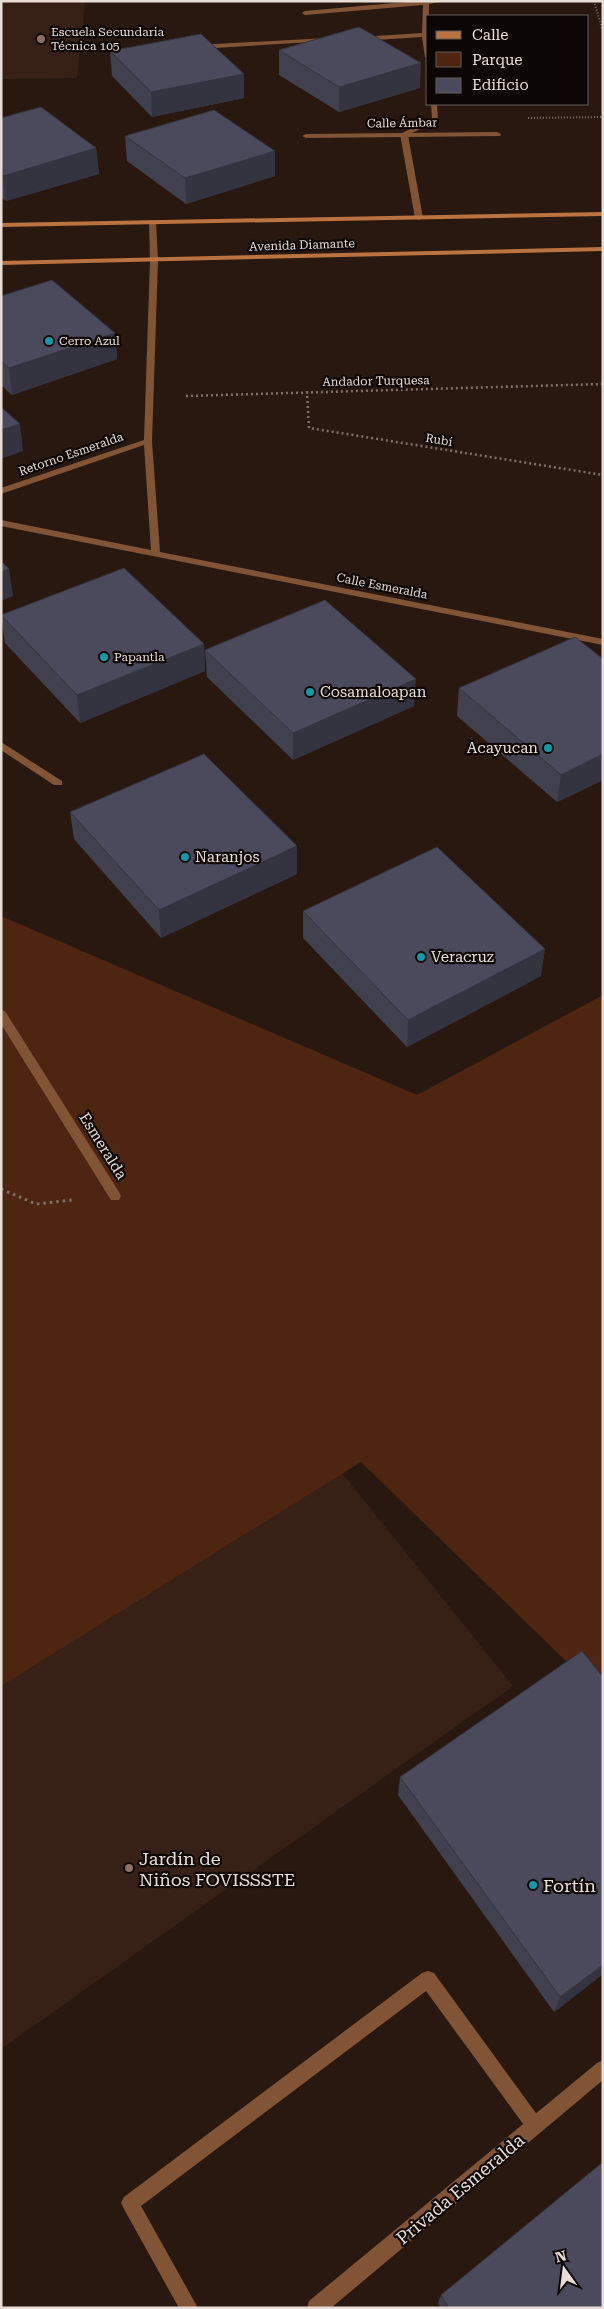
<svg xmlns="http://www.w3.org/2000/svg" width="604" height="2309" viewBox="0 0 604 2309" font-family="'Roboto Serif',serif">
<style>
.built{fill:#372116}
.green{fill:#4d2510}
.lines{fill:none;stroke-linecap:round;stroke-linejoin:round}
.path-far2{stroke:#7f716a;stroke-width:2;stroke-dasharray:1 2;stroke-linecap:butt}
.path-far1{stroke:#7f716a;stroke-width:2.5;stroke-dasharray:2 3;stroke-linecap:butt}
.path{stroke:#7f716a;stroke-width:3;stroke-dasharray:2.5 4;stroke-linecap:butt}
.lane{fill:#825436;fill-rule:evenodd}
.street{fill:#825436;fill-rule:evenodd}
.secondary{fill:#bb7341;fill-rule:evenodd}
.wall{fill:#40404f}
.shaded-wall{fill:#343440}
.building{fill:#4b4a5c;stroke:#343440}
.education-dot{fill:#8d6e63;stroke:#0c0604;stroke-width:2}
.culture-dot{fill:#0f9aa8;stroke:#0c0604;stroke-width:2}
.labels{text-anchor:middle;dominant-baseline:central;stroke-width:4.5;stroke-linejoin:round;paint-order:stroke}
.far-poi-label{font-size:12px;fill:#e9ddd8;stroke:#0c0604;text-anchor:start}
.far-street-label{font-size:12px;fill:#e9ddd8;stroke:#0c0604}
.poi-label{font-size:15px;fill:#e9ddd8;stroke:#0c0604;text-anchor:start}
.street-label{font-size:15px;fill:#e9ddd8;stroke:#0c0604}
.near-poi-label{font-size:18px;fill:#e9ddd8;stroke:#0c0604;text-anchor:start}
.near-street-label{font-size:18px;fill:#e9ddd8;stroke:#0c0604}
</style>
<rect width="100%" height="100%" fill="#291810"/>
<g class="built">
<polygon points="1,1 85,1 77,78 1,79"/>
<polygon points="313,1437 513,1686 1,2049 1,1631"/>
</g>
<polygon class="green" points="1,916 417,1095 603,995 603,1697 361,1462 1,1686"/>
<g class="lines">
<g class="path-far2">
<polyline points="594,1 603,32"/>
<polyline points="528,118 603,117"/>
</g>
<g class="path-far1">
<polyline points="307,391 309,428 603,475"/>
<polyline points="186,396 603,384"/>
</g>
<polyline class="path" points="1,1189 36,1204 72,1200"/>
<g class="lane">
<polygon points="497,132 501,134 500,136 306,138 302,136 306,134"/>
<polygon points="1,742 62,781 62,785 54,785 1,750"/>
<polygon points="428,1971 434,1973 541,2120 544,2126 541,2132 535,2135 529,2132 426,1991 141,2206 198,2308 179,2308 124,2209 121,2203 124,2197 422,1973"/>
</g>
<g class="street">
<polygon points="417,1 445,1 429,4 428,59 425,57 422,37 360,41 357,39 360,37 422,33 423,5 305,15 302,13 305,11"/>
<polygon points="327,38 329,39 329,41 198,49 195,47 198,45"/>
<polygon points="431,104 437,104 438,120 408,135 423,218 419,220 415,218 400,134 432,118"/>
<polygon points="149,220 156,222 158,260 152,441 160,552 603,639 603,645 1,526 1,520 151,550 144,445 1,494 1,488 144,440 150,260"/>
<polygon points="1,1010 5,1011 119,1192 121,1196 119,1200 111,1200 1,1024"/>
<polygon points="603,2060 603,2080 331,2308 307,2308 309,2301 597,2063"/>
</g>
<g class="secondary">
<polygon points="603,212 603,216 1,227 1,223"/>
<polygon points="603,247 603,251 1,265 1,261"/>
</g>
</g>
<g class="wall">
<polygon points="279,50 420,88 339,112 279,75"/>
<polygon points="110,51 244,98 152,117 112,76"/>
<polygon points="1,118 96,148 99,174 6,201 1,198"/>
<polygon points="125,136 275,151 275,176 186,204 127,161"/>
<polygon points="1,296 115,333 117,359 12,395 1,385"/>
<polygon points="1,615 204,644 205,671 80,723 5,643"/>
<polygon points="205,650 414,706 293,760 207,677"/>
<polygon points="603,659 603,780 557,802 457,716 459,688"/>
<polygon points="70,812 297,874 161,938 74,839"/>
<polygon points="303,911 541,976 407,1047 303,938"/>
<polygon points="603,1677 603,1974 554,2012 398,1795 400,1777"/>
<polygon points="441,2295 603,2308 441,2308 438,2303"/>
</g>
<g class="shaded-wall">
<polygon points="421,63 420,88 339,112 339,87"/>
<polygon points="244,74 244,98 152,117 151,92"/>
<polygon points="96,148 99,174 6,201 3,176"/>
<polygon points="275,151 275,176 186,204 185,178"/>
<polygon points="115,333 117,359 12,395 9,368"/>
<polygon points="20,424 23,451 1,459 1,430"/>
<polygon points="9,569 13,596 1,601 1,572"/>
<polygon points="204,644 205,671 80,723 77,695"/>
<polygon points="416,679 414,706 293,760 293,733"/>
<polygon points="603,754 603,780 557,802 561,775"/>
<polygon points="297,846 297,874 161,938 159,910"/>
<polygon points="545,949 541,976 407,1047 408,1020"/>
<polygon points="603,1965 603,1974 554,2012 560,1997"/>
</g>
<g class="building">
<polygon points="359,27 421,63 339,87 279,50"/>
<polygon points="201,34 244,74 151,92 110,51"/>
<polygon points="41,107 96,148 3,176 1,174 1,118"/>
<polygon points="214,110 275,151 185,178 125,136"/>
<polygon points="52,280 115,333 9,368 1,361 1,296"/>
<polygon points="1,407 20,424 1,430"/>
<polygon points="1,561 9,569 1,572"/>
<polygon points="124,568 204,644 77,695 1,615"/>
<polygon points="325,600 416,679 293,733 205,650"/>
<polygon points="575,637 603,659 603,754 561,775 459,688"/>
<polygon points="204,754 297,846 159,910 70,812"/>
<polygon points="437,847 545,949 408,1020 303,911"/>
<polygon points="582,1651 603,1677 603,1965 560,1997 400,1777"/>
<polygon points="603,2162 603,2308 449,2308 441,2295"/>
</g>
<g class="education-dot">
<circle cx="41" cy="39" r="5"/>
<circle cx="129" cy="1868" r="5"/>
</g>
<g class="culture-dot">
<circle cx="49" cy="341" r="5"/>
<circle cx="104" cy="657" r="5"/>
<circle cx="310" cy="692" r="5"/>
<circle cx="548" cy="748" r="5"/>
<circle cx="185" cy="857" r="5"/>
<circle cx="421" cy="957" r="5"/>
<circle cx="533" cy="1885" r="5"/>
</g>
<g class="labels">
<g class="far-poi-label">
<text x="51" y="32">Escuela Secundaria<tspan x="51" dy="14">Técnica 105</tspan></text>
<text x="59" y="341">Cerro Azul</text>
<text x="114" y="657">Papantla</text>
</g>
<g class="far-street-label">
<text transform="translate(402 123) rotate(-1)">Calle Ámbar</text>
<text transform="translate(302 245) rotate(-2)">Avenida Diamante</text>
<text transform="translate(376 381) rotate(-1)">Andador Turquesa</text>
<text transform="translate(439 440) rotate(9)">Rubí</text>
<text transform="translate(71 454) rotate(-19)">Retorno Esmeralda</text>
<text transform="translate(382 586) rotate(11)">Calle Esmeralda</text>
</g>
<g class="poi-label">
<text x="320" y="692">Cosamaloapan</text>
<text x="538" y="748" text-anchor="end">Acayucan</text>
<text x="195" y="857">Naranjos</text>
<text x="431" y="957">Veracruz</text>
</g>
<g class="street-label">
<text transform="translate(103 1146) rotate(58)">Esmeralda</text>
</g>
<g class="near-poi-label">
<text x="139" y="1858">Jardín de<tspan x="139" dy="21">Niños FOVISSSTE</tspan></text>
<text x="543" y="1885">Fortín</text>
</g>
<g class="near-street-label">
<text transform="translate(460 2189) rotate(-40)">Privada Esmeralda</text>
</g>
</g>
<rect width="604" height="2309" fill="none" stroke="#e9ddd8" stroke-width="5"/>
<rect x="426" y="15" width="162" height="90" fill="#0c0604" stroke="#645c59"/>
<rect x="436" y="31" width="25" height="8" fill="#bb7341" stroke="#645c59"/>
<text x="472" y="40" font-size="15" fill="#e9ddd8">Calle</text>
<rect x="436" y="52" width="25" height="15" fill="#4d2510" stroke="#645c59"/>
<text x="472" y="65" font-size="15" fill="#e9ddd8">Parque</text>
<rect x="436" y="78" width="25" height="15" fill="#4b4a5c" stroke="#645c59"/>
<text x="472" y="90" font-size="15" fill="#e9ddd8">Edificio</text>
<g transform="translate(564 2269) rotate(346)" stroke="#0c0604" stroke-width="4" paint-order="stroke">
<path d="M0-4L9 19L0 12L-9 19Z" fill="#e9ddd8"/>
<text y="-8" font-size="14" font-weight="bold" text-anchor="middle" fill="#e9ddd8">N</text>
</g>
</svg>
